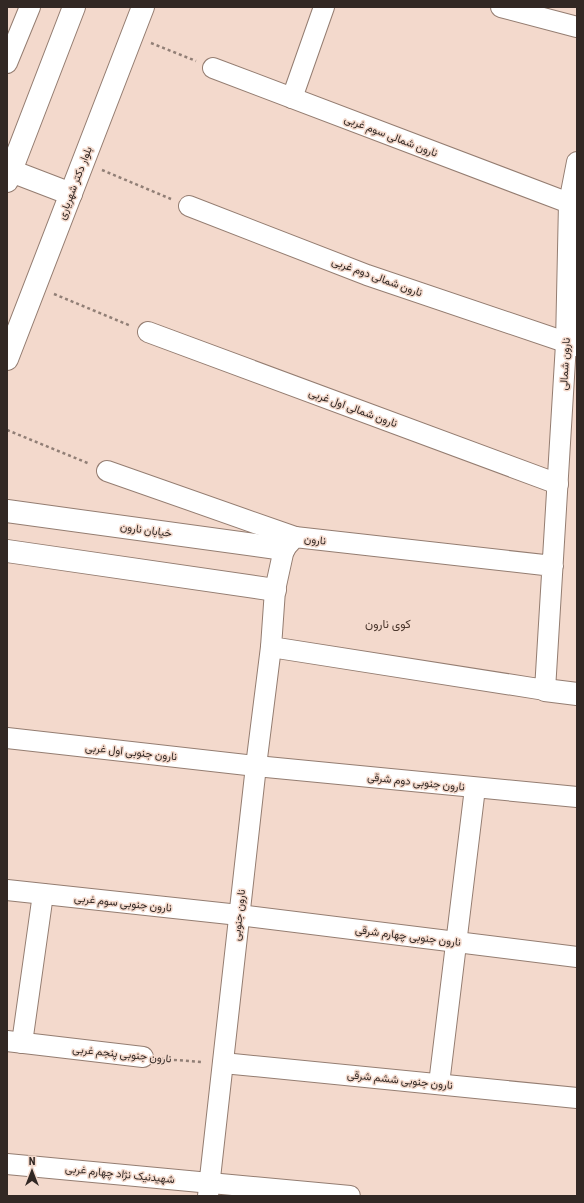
<svg xmlns="http://www.w3.org/2000/svg" width="584" height="1203" viewBox="0 0 584 1203" font-family="'Roboto Condensed',Vazirmatn,sans-serif">
<style>
.lines{fill:none;stroke-linecap:round;stroke-linejoin:round}
.minor-casing{stroke:#947d71;stroke-width:22}
.major-casing{stroke:#947d71;stroke-width:24}
.path{stroke:#917f76;stroke-width:2.5;stroke-dasharray:3 3;stroke-linecap:butt}
.minor{stroke:#fff;stroke-width:20}
.major{stroke:#fff;stroke-width:22}
.labels{text-anchor:middle;dominant-baseline:central;stroke-width:3;stroke-linejoin:round;paint-order:stroke}
.street-label{font-size:11px;fill:#322824;stroke:#f3d9cc}
.neighbourhood-label{font-size:12px;fill:#4b372d;stroke:#f3d9cc}
</style>
<rect width="100%" height="100%" fill="#f3d9cc"/>
<g class="lines">
<defs>
<g id="minor">
<polyline points="501,7 577,27"/>
<polyline points="7,63 30,7"/>
<polyline points="213,68 569,203 577,204"/>
<polyline points="292,98 324,7"/>
<polyline points="189,206 367,275 577,346"/>
<polyline points="148,332 558,484"/>
<polyline points="107,471 295,537"/>
<polyline points="553,566 295,537 284,549 275,590 271,647 545,690 566,344 569,203 577,162"/>
<polyline points="7,738 256,766 577,797"/>
<polyline points="7,890 239,915 577,957"/>
<polyline points="7,1041 143,1057"/>
<polyline points="22,1043 43,894"/>
<polyline points="223,1063 577,1098"/>
<polyline points="439,1084 475,788"/>
<polyline points="7,1164 350,1196"/>
<polyline points="208,1196 256,766 271,647"/>
</g>
<g id="major">
<polyline points="11,171 71,194"/>
<polyline points="7,181 74,7"/>
<polyline points="7,359 143,7"/>
<polyline points="7,511 284,549"/>
<polyline points="7,551 275,590"/>
<polyline points="545,690 577,694"/>
</g>
</defs>
<use href="#minor" class="minor-casing"/>
<use href="#major" class="major-casing"/>
<g class="path">
<polyline points="151,43 196,61"/>
<polyline points="102,170 171,199"/>
<polyline points="54,294 131,326"/>
<polyline points="7,430 90,464"/>
<polyline points="162,1059 202,1062"/>
</g>
<use href="#minor" class="minor"/>
<use href="#major" class="major"/>
</g>
<g class="labels">
<g class="street-label">
<text transform="translate(391 136) rotate(21)">نارون شمالی سوم غربی</text>
<text transform="translate(75 183) rotate(-69)">بلوار دکتر شهریاری</text>
<text transform="translate(377 277) rotate(20)">نارون شمالی دوم غربی</text>
<text transform="translate(565 364) rotate(-87)">نارون شمالی</text>
<text transform="translate(353 408) rotate(20)">نارون شمالی اول غربی</text>
<text transform="translate(146 530) rotate(8)">خیابان نارون</text>
<text transform="translate(315 540) rotate(6)">نارون</text>
<text transform="translate(131 752) rotate(6)">نارون جنوبی اول غربی</text>
<text transform="translate(416 782) rotate(6)">نارون جنوبی دوم شرقی</text>
<text transform="translate(123 903) rotate(6)">نارون جنوبی سوم غربی</text>
<text transform="translate(239 915) rotate(-84)">نارون جنوبی</text>
<text transform="translate(408 936) rotate(7)">نارون جنوبی چهارم شرقی</text>
<text transform="translate(122 1054) rotate(6)">نارون جنوبی پنجم غربی</text>
<text transform="translate(400 1080) rotate(6)">نارون جنوبی ششم شرقی</text>
<text transform="translate(120 1174) rotate(6)">شهیدنیک نژاد چهارم غربی</text>
</g>
<g class="neighbourhood-label">
<text x="388" y="624">کوی نارون</text>
</g>
</g>
<rect width="584" height="1203" fill="none" stroke="#322824" stroke-width="16"/>
<g transform="translate(32 1171)" stroke="#f3d9cc" stroke-width="3" paint-order="stroke">
<path d="M0-3L7 15L0 10L-7 15Z" fill="#322824"/>
<text y="-6" font-size="11" font-weight="bold" text-anchor="middle" fill="#322824">N</text>
</g>
</svg>
